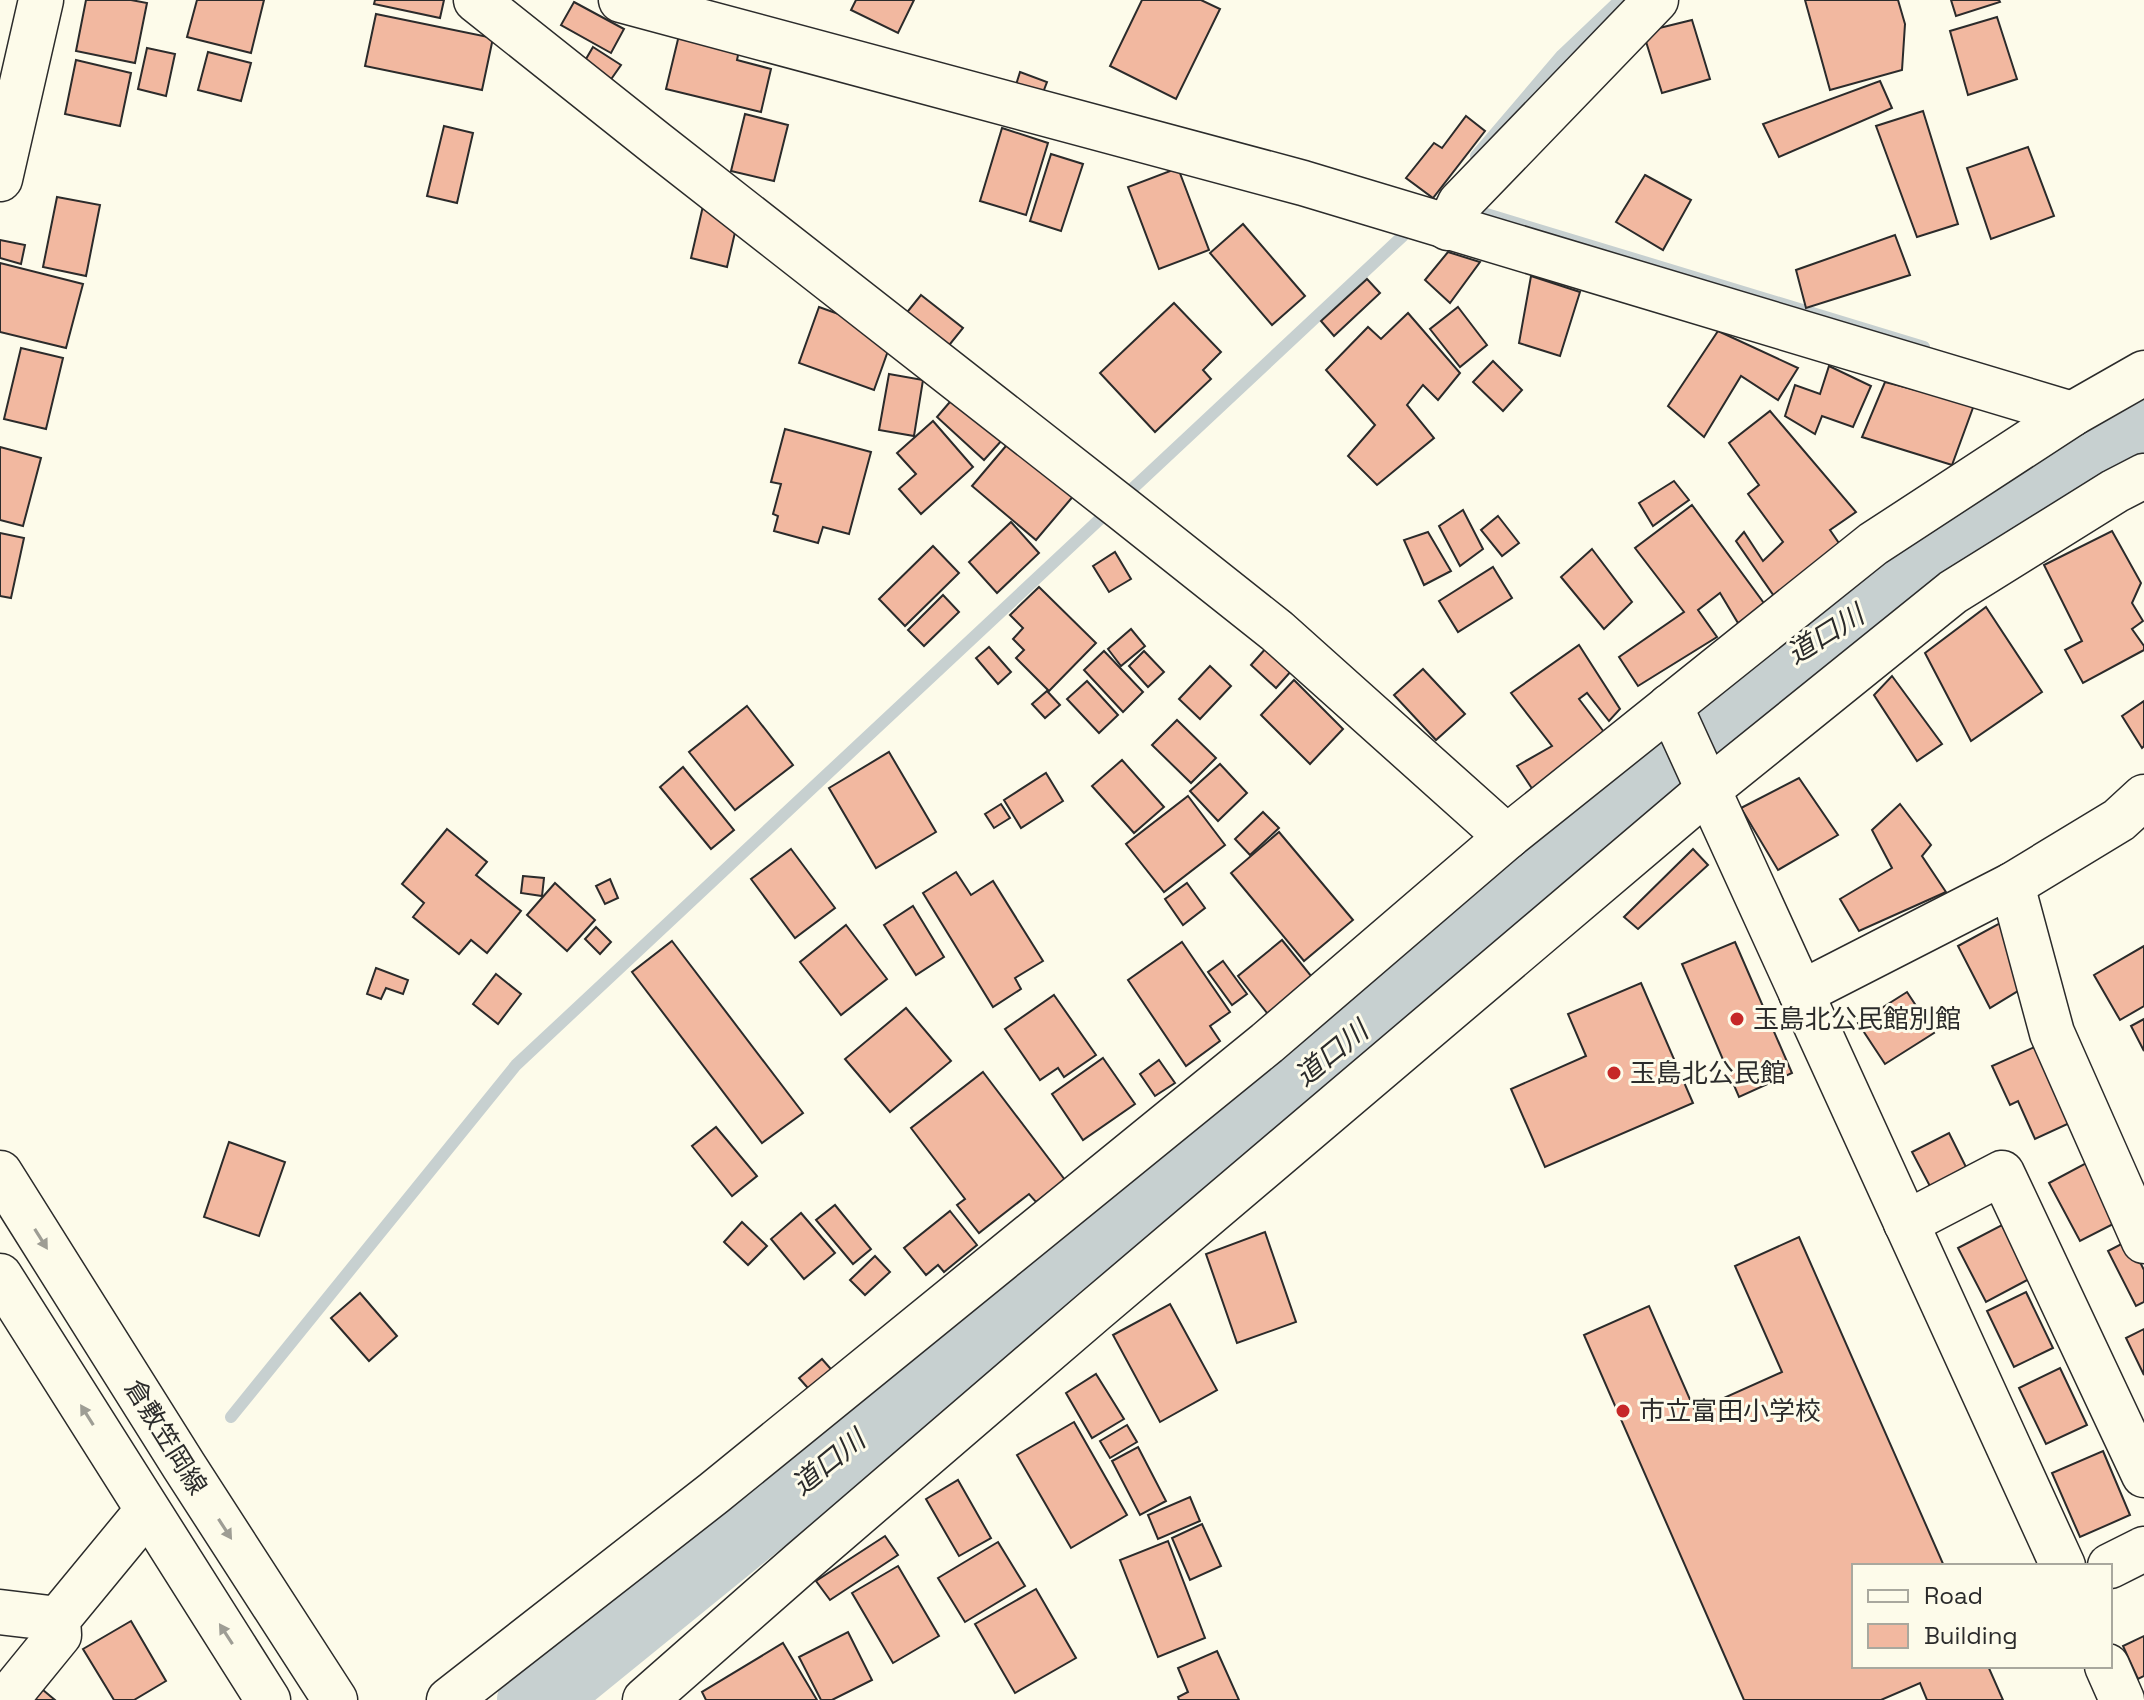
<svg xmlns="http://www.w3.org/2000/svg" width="2144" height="1700" viewBox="0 0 2144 1700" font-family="'Space Grotesk','Noto Sans JP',sans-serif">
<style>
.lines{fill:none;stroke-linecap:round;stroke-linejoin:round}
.stream{stroke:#c7d0d0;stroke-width:12}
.river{stroke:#c7d0d0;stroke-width:76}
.building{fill:#f2b8a0;stroke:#2b2b2b;stroke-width:2}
.minor-casing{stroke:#2b2b2b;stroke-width:47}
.major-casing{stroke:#2b2b2b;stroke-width:47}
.minor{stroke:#fdfbea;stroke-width:44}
.major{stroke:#fdfbea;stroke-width:44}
.oneway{fill:#9e9d94}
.poi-dot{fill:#c62828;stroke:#fdfbea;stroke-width:3}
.labels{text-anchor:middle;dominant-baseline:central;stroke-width:6;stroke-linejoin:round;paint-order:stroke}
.poi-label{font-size:26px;fill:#2b2b2b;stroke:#fdfbea;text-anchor:start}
.street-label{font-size:26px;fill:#2b2b2b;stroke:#fdfbea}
.water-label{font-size:28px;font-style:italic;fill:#2b2b2b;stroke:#fdfbea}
</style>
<rect width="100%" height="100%" fill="#fdfbea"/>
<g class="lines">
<g class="stream">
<polyline points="1476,156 1562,55 1620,0"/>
<polyline points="1470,209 1924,347"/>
<polyline points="2111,417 2125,444"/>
<polyline points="231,1417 516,1065 1407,232"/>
</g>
<polyline class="river" points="535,1700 1595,838 1779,663 2144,433"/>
</g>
<g class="building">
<polygon points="86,0 131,0 147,3 135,63 76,51"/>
<polygon points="197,0 264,0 251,53 187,37"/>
<polygon points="375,0 444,0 440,18 374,4"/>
<polygon points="856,0 914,0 898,33 851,10"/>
<polygon points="1142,0 1201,0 1220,9 1176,99 1110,66"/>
<polygon points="1805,0 1898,0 1905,24 1902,70 1830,90"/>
<polygon points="1951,0 1999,0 2000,2 1956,16"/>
<polygon points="574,2 624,29 611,53 561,25"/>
<polygon points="376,14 493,38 482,90 365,66"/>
<polygon points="1997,17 2017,79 1968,95 1950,31"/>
<polygon points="1692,20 1710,79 1662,93 1643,32"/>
<polygon points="680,31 740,46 737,60 771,69 761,112 666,89"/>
<polygon points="593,47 621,65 605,88 579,71"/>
<polygon points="147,48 175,54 166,96 138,89"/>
<polygon points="208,52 251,63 241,101 198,90"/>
<polygon points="76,60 131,73 120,126 65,114"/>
<polygon points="1020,72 1047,82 1042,95 1016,85"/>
<polygon points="1880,81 1892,108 1779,157 1763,124"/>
<polygon points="1923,111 1958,224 1917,237 1876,126"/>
<polygon points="745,114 788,125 774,181 731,171"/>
<polygon points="1466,116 1485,131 1433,198 1406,178 1434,143 1442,148"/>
<polygon points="444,126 473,133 457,203 427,196"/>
<polygon points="1002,128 1048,143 1026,215 980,201"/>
<polygon points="2028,147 2054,216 1991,239 1967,168"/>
<polygon points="1051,154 1083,164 1061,231 1030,221"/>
<polygon points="1178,168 1209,250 1159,269 1128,187"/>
<polygon points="1645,175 1691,200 1663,250 1616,222"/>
<polygon points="57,197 100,205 86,276 43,267"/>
<polygon points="703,206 739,215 727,267 691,258"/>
<polygon points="1243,224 1305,296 1272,325 1210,253"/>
<polygon points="1895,235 1910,275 1806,308 1796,270"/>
<polygon points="0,240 25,245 21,264 0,258"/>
<polygon points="1448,252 1480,262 1450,303 1425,280"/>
<polygon points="0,263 83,284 66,348 0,332"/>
<polygon points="1531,276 1580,292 1560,356 1519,343"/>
<polygon points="1367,279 1380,293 1334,336 1321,321"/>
<polygon points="921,295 963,328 946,349 904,316"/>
<polygon points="1174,303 1221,352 1203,370 1211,379 1155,432 1100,373"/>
<polygon points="819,307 894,334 874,390 799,363"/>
<polygon points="1458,307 1487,345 1460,367 1430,329"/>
<polygon points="1408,313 1460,373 1438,400 1423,385 1407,405 1434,438 1377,485 1348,456 1375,425 1326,370 1368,327 1381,339"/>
<polygon points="1718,331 1798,368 1778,400 1741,376 1704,437 1668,406"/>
<polygon points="21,348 63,358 46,429 4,419"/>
<polygon points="1493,361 1522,390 1503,411 1473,382"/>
<polygon points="1829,366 1871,386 1853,427 1822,416 1815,434 1785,416 1795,385 1820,394"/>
<polygon points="889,374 923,380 914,436 879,430"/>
<polygon points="1885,382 1974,405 1952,465 1862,437"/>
<polygon points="955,396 1003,439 984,460 937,417"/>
<polygon points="1770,411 1856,512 1830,530 1843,549 1774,596 1736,541 1744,532 1763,561 1783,542 1748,494 1759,485 1729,443"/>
<polygon points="933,421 973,467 921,514 899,489 916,474 897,453"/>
<polygon points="785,429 871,452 849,534 823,527 818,543 774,531 778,516 773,514 781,484 771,482"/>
<polygon points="1011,440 1075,494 1036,540 972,486"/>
<polygon points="0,447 41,458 23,526 0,520"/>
<polygon points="1674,481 1689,500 1653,526 1639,503"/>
<polygon points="1692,505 1766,606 1738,623 1720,593 1698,610 1717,637 1638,686 1619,657 1684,612 1635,548"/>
<polygon points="1463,510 1483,549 1460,566 1439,526"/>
<polygon points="1498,516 1519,543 1502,556 1481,530"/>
<polygon points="1011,522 1039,553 997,593 969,562"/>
<polygon points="2112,531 2141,583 2132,603 2143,621 2132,629 2144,646 2144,650 2083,683 2065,650 2082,641 2044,565"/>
<polygon points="1428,532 1451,571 1424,585 1404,540"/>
<polygon points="0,533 24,538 11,598 0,596"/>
<polygon points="933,546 959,573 905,626 879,599"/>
<polygon points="1592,549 1632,602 1604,629 1561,577"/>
<polygon points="1115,552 1131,579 1109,592 1093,566"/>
<polygon points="1493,567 1512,598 1458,632 1439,601"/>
<polygon points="1039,587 1096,643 1049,691 1016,658 1024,650 1013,639 1023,628 1010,615"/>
<polygon points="943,595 959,612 924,646 908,630"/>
<polygon points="1986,607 2042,692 1971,741 1925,653"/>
<polygon points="1131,629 1145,646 1121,666 1108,649"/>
<polygon points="1275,638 1301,660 1276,688 1251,665"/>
<polygon points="1579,645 1620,709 1609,721 1587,693 1579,699 1607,736 1537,796 1517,766 1552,746 1511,693"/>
<polygon points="989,647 1011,672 998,684 976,658"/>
<polygon points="1104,651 1143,692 1123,712 1084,670"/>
<polygon points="1144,651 1164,672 1148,687 1129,666"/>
<polygon points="1210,666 1231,686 1200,719 1179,699"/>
<polygon points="1423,669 1465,714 1436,740 1394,695"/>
<polygon points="1892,676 1942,744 1917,761 1874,695"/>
<polygon points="1294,680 1343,729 1310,764 1261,715"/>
<polygon points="1087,681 1118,715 1099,733 1067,699"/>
<polygon points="1047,691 1060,705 1045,718 1032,704"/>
<polygon points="2144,701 2144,746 2142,748 2122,716"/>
<polygon points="747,706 793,765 735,810 689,752"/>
<polygon points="1177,720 1216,758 1191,783 1152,745"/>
<polygon points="889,752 936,832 876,868 829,788"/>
<polygon points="1122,760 1164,807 1134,833 1092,786"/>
<polygon points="1220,764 1247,793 1218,821 1190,791"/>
<polygon points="683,767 734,830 711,849 660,787"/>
<polygon points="1046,773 1063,801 1021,828 1004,800"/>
<polygon points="1799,778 1838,835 1778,870 1741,808"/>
<polygon points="1188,796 1225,845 1164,892 1126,844"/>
<polygon points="1001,804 1010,818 994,828 985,814"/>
<polygon points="1900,804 1931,845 1922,856 1946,892 1859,931 1840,899 1892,868 1872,830"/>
<polygon points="1263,812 1279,828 1250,855 1235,839"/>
<polygon points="447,829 487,862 476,875 521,911 487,953 471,940 459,954 413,917 424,903 402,884"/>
<polygon points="1279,832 1353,920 1304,961 1231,873"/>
<polygon points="791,849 835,908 795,938 751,879"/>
<polygon points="1693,849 1708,865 1638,929 1624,917"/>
<polygon points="956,872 971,895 993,881 1043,961 1015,978 1021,989 993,1007 923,893"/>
<polygon points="523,876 544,878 542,896 521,893"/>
<polygon points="610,879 618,898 605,904 596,886"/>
<polygon points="555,883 595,920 567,951 527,915"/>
<polygon points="1187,883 1205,908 1183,925 1165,899"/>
<polygon points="913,906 944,957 916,975 884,925"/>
<polygon points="2002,922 2036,980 1990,1008 1958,946"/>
<polygon points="846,925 887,979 841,1015 800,962"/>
<polygon points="596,927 611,942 600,954 585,939"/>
<polygon points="1282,940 1316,982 1271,1018 1238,976"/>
<polygon points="672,941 803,1113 762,1143 632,972"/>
<polygon points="1182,942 1230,1012 1210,1026 1220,1041 1186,1066 1128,980"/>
<polygon points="1735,942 1792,1073 1739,1097 1682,964"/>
<polygon points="2144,946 2144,1006 2120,1020 2094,975"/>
<polygon points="1223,961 1247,994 1232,1005 1208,972"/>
<polygon points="376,968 408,980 403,994 386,988 381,999 367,994"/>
<polygon points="496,974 521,994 498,1024 473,1004"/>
<polygon points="1641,983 1693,1103 1545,1167 1511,1089 1586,1056 1568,1014"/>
<polygon points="1907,992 1934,1033 1885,1064 1858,1023"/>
<polygon points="1054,995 1096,1055 1064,1077 1058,1068 1040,1080 1005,1029"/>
<polygon points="906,1008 951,1061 890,1112 845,1059"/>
<polygon points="2144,1019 2144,1051 2131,1026"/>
<polygon points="2039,1045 2074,1121 2035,1139 2018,1101 2010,1105 1992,1066"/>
<polygon points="1103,1058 1135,1104 1083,1140 1052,1094"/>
<polygon points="1159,1060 1175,1083 1155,1096 1140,1074"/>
<polygon points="983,1072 1065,1180 1036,1202 1029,1194 979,1233 957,1205 965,1199 911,1128"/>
<polygon points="716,1127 757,1176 732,1196 692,1146"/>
<polygon points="1949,1133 1969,1173 1933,1192 1912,1152"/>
<polygon points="229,1142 285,1162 259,1236 204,1217"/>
<polygon points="2090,1161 2121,1220 2080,1241 2049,1183"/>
<polygon points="835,1205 871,1249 853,1264 816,1220"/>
<polygon points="950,1211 977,1245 944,1272 938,1265 926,1275 904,1248"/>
<polygon points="801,1213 835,1253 804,1279 771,1239"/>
<polygon points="742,1222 767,1246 748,1265 724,1242"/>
<polygon points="2002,1225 2031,1278 1986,1302 1958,1248"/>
<polygon points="1265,1232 1296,1322 1237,1343 1206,1254"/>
<polygon points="1799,1237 1944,1566 1854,1566 1854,1666 1988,1666 2003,1700 1927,1700 1920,1683 1881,1700 1744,1700 1584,1335 1649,1306 1695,1411 1782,1372 1735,1266"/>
<polygon points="2129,1240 2144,1270 2144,1302 2136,1306 2108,1251"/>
<polygon points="875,1256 890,1272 865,1295 850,1280"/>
<polygon points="2026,1292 2053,1348 2014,1367 1987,1311"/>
<polygon points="360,1293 397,1336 369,1361 331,1318"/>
<polygon points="1170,1304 1217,1390 1160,1422 1113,1335"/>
<polygon points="2144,1329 2144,1375 2126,1338"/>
<polygon points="822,1359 837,1376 815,1396 799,1378"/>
<polygon points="2060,1368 2087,1425 2046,1444 2019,1388"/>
<polygon points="1096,1374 1124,1419 1092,1438 1066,1393"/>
<polygon points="1074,1422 1127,1515 1071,1548 1017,1455"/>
<polygon points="1127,1425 1137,1442 1110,1458 1100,1441"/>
<polygon points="1138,1447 1166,1501 1140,1515 1112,1461"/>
<polygon points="2103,1451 2130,1515 2080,1537 2052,1473"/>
<polygon points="958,1480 991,1538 959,1556 926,1499"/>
<polygon points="1190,1497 1200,1521 1158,1539 1148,1515"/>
<polygon points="1202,1524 1221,1566 1190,1580 1172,1538"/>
<polygon points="885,1536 898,1555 830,1600 816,1581"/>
<polygon points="1168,1541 1205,1638 1158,1657 1120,1560"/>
<polygon points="998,1542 1025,1586 965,1622 938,1578"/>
<polygon points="898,1566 939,1636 893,1663 852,1593"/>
<polygon points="1036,1589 1076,1658 1015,1693 975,1624"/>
<polygon points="131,1621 166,1681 134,1700 114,1700 83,1649"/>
<polygon points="848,1632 872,1680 832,1700 821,1700 799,1657"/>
<polygon points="2144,1636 2144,1676 2138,1679 2123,1646"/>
<polygon points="783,1643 817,1700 706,1700 702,1692"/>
<polygon points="1217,1651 1239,1700 1179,1700 1178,1697 1188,1692 1178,1668"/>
<polygon points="37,1685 55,1700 24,1700"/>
</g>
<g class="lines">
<defs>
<g id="minor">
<polyline points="476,0 657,144 1122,508 1277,631 1507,837"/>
<polyline points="621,0 1303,183 2072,414"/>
<polyline points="0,179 41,0"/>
<polyline points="1448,228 1460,203 1656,0"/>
<polyline points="1670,706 2063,1566"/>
<polyline points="2012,885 2119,820 2144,797"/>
<polyline points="1801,993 2012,885 2052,1033 2144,1241"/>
<polyline points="1906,1223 2002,1173 2144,1475"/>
<polyline points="2110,1566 2144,1549"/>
<polyline points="0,1612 58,1619"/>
<polyline points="2107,1666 2122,1700"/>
<polyline points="6,1700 59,1635 58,1619 147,1511"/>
<polyline points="449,1700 714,1493 1267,1043 1507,837 1873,544 2072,414 2144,373"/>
<polyline points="645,1700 802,1562 1094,1311 1709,789 1953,592 2115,491 2144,476"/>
</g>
<g id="major">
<polyline points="0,1173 184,1466 335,1700"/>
<polyline points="0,1276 268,1700"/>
</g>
</defs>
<use href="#minor" class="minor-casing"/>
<use href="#major" class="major-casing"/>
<use href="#minor" class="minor"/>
<use href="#major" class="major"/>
</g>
<defs><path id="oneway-solid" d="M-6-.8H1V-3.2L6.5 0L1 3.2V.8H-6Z" transform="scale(2)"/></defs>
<g class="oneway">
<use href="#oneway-solid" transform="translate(41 1239) rotate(58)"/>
<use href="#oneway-solid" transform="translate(87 1415) rotate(-122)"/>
<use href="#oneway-solid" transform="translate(225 1529) rotate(57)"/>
<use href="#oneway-solid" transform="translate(226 1634) rotate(-123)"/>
</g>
<g class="poi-dot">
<circle cx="1737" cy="1019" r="8"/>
<circle cx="1614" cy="1073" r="8"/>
<circle cx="1623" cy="1411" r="8"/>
</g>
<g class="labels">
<g class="poi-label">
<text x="1753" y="1019">玉島北公民館別館</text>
<text x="1630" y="1073">玉島北公民館</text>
<text x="1639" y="1411">市立富田小学校</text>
</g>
<g class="street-label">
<text transform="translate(166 1437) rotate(58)">倉敷笠岡線</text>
</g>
<g class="water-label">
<text transform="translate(1825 634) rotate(-32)">道口川</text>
<text transform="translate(1331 1053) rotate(-39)">道口川</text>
<text transform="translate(828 1462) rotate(-39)">道口川</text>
</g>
</g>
<rect x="1852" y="1564" width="260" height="104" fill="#fdfbea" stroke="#a9a89e" stroke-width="2"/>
<rect x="1868" y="1590" width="40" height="12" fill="#fdfbea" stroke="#a9a89e" stroke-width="2"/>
<text x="1924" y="1604" font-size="24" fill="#2b2b2b">Road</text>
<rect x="1868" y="1624" width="40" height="24" fill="#f2b8a0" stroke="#a9a89e" stroke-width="2"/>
<text x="1924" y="1644" font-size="24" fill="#2b2b2b">Building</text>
</svg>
